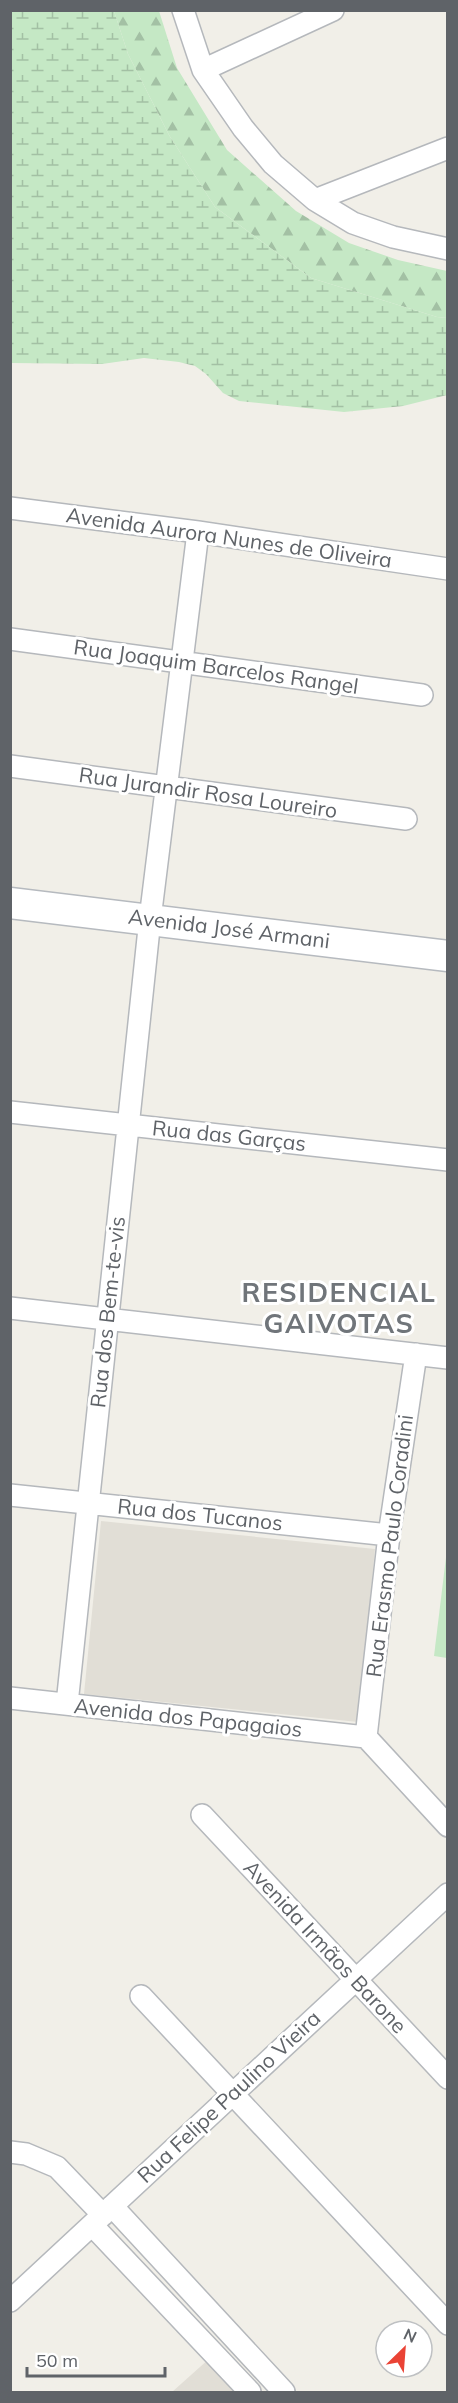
<svg xmlns="http://www.w3.org/2000/svg" width="458" height="2403" viewBox="0 0 458 2403" font-family="Mulish,sans-serif">
<style>
.education{fill:#e1ded6}
.forest{fill:url(#forest-firs)}
.wetland{fill:url(#wetland-marsh)}
.park{fill:#c5e8c5}
.lines{fill:none;stroke-linecap:round;stroke-linejoin:round}
.minor-casing{stroke:#b5b8bc;stroke-width:24}
.secondary-casing{stroke:#b6babf;stroke-width:33}
.minor{stroke:#fff;stroke-width:21}
.secondary{stroke:#fff;stroke-width:30}
.labels{text-anchor:middle;stroke-width:6;stroke-linejoin:round;paint-order:stroke}
.street-label{font-size:21px;fill:#5f6368;stroke:#fff}
.district-label{font-size:27px;font-weight:bold;letter-spacing:1.5px;fill:#70757a;stroke:#fff}
</style>
<defs>
<pattern id="forest-firs" width="22" height="20" patternUnits="userSpaceOnUse" patternTransform="scale(1.5)"><rect width="22" height="20" fill="#c5e8c5"/><path d="M5 1l3.5 6h-7zM16 11l3.5 6h-7z" fill="#a3c0a4"/></pattern>
<pattern id="wetland-marsh" width="20" height="14" patternUnits="userSpaceOnUse" patternTransform="scale(1.5)"><rect width="20" height="14" fill="#c5e8c5"/><path d="M1 5h8M5 5V1M11 12h8M15 12V8" fill="none" stroke="#a3c0a4"/></pattern>
</defs>
<rect width="100%" height="100%" fill="#f1efe8"/>
<path class="education" d="M101,1521L375,1549L358,1722L84,1694Z
M210,2358L240,2392H172Z"/>
<path class="forest" d="M114,11H159L177,68L227,150L296,211L349,243L398,260L447,271V318L437,317L311,278L215,207L169,135L128,54Z"/>
<path class="wetland" d="M10,11H114L128,54L169,135L215,207L311,278L437,317L447,318V395L403,406L344,412L239,401L223,393L206,374L195,366L179,362L144,358L102,364L11,363Z"/>
<path class="park" d="M447,1549V1658L434,1656Z"/>
<g class="lines">
<defs>
<path id="minor" d="M183,10L203,70L243,128L273,164L315,200L353,223L393,237L448,249
M203,70L333,10
M315,200L448,148
M10,508L198,532L448,569
M10,639L422,695
M10,766L406,819
M10,1112L448,1160
M10,1308L448,1358
M10,1495L389,1535
M10,1698L366,1737
M67,1704L150,919L198,532
M366,1737L389,1535L416,1354
M366,1737L448,1826
M202,1815L448,2078
M141,1996L448,2324
M10,2152L26,2154L57,2167L103,2215
M112,2206L284,2392
M92,2225L250,2392
M10,2301L448,1894"/>
<path id="secondary" d="M10,903L448,956"/>
</defs>
<use href="#minor" class="minor-casing"/>
<use href="#secondary" class="secondary-casing"/>
<use href="#minor" class="minor"/>
<use href="#secondary" class="secondary"/>
</g>
<g class="labels">
<g class="street-label">
<text transform="translate(229 538) rotate(8)" y="7">Avenida Aurora Nunes de Oliveira</text>
<text transform="translate(216 667) rotate(8)" y="7">Rua Joaquim Barcelos Rangel</text>
<text transform="translate(208 793) rotate(8)" y="7">Rua Jurandir Rosa Loureiro</text>
<text transform="translate(229 929) rotate(7)" y="7">Avenida José Armani</text>
<text transform="translate(229 1136) rotate(6)" y="7">Rua das Garças</text>
<text transform="translate(108 1312) rotate(-84)" y="7">Rua dos Bem-te-vis</text>
<text transform="translate(200 1515) rotate(6)" y="7">Rua dos Tucanos</text>
<text transform="translate(390 1546) rotate(-83)" y="7">Rua Erasmo Paulo Coradini</text>
<text transform="translate(188 1718) rotate(6)" y="7">Avenida dos Papagaios</text>
<text transform="translate(325 1947) rotate(47)" y="7">Avenida Irmãos Barone</text>
<text transform="translate(229 2097) rotate(-43)" y="7">Rua Felipe Paulino Vieira</text>
</g>
<g class="district-label">
<text x="339" y="1302">RESIDENCIAL<tspan x="339" dy="31">GAIVOTAS</tspan></text>
</g>
</g>
<rect width="458" height="2403" fill="none" stroke="#5f6368" stroke-width="24"/>
<g transform="translate(404 2349) rotate(25)"><circle r="28" fill="#ffffff" stroke="#bfc1c3" stroke-width="1.5"/>
<path d="M0-4.5L10 22L0 15L-10 22Z" fill="#ea4335"/>
<text y="-9" font-size="16" font-weight="bold" text-anchor="middle" fill="#5f6368">N</text>
</g>
<path d="M27 2367v9h138v-9" fill="none" stroke="#5f6368" stroke-width="3"/>
<text x="36" y="2367" font-size="18" fill="#5f6368" stroke="#ffffff" stroke-width="4.5" paint-order="stroke">50 m</text>
</svg>
